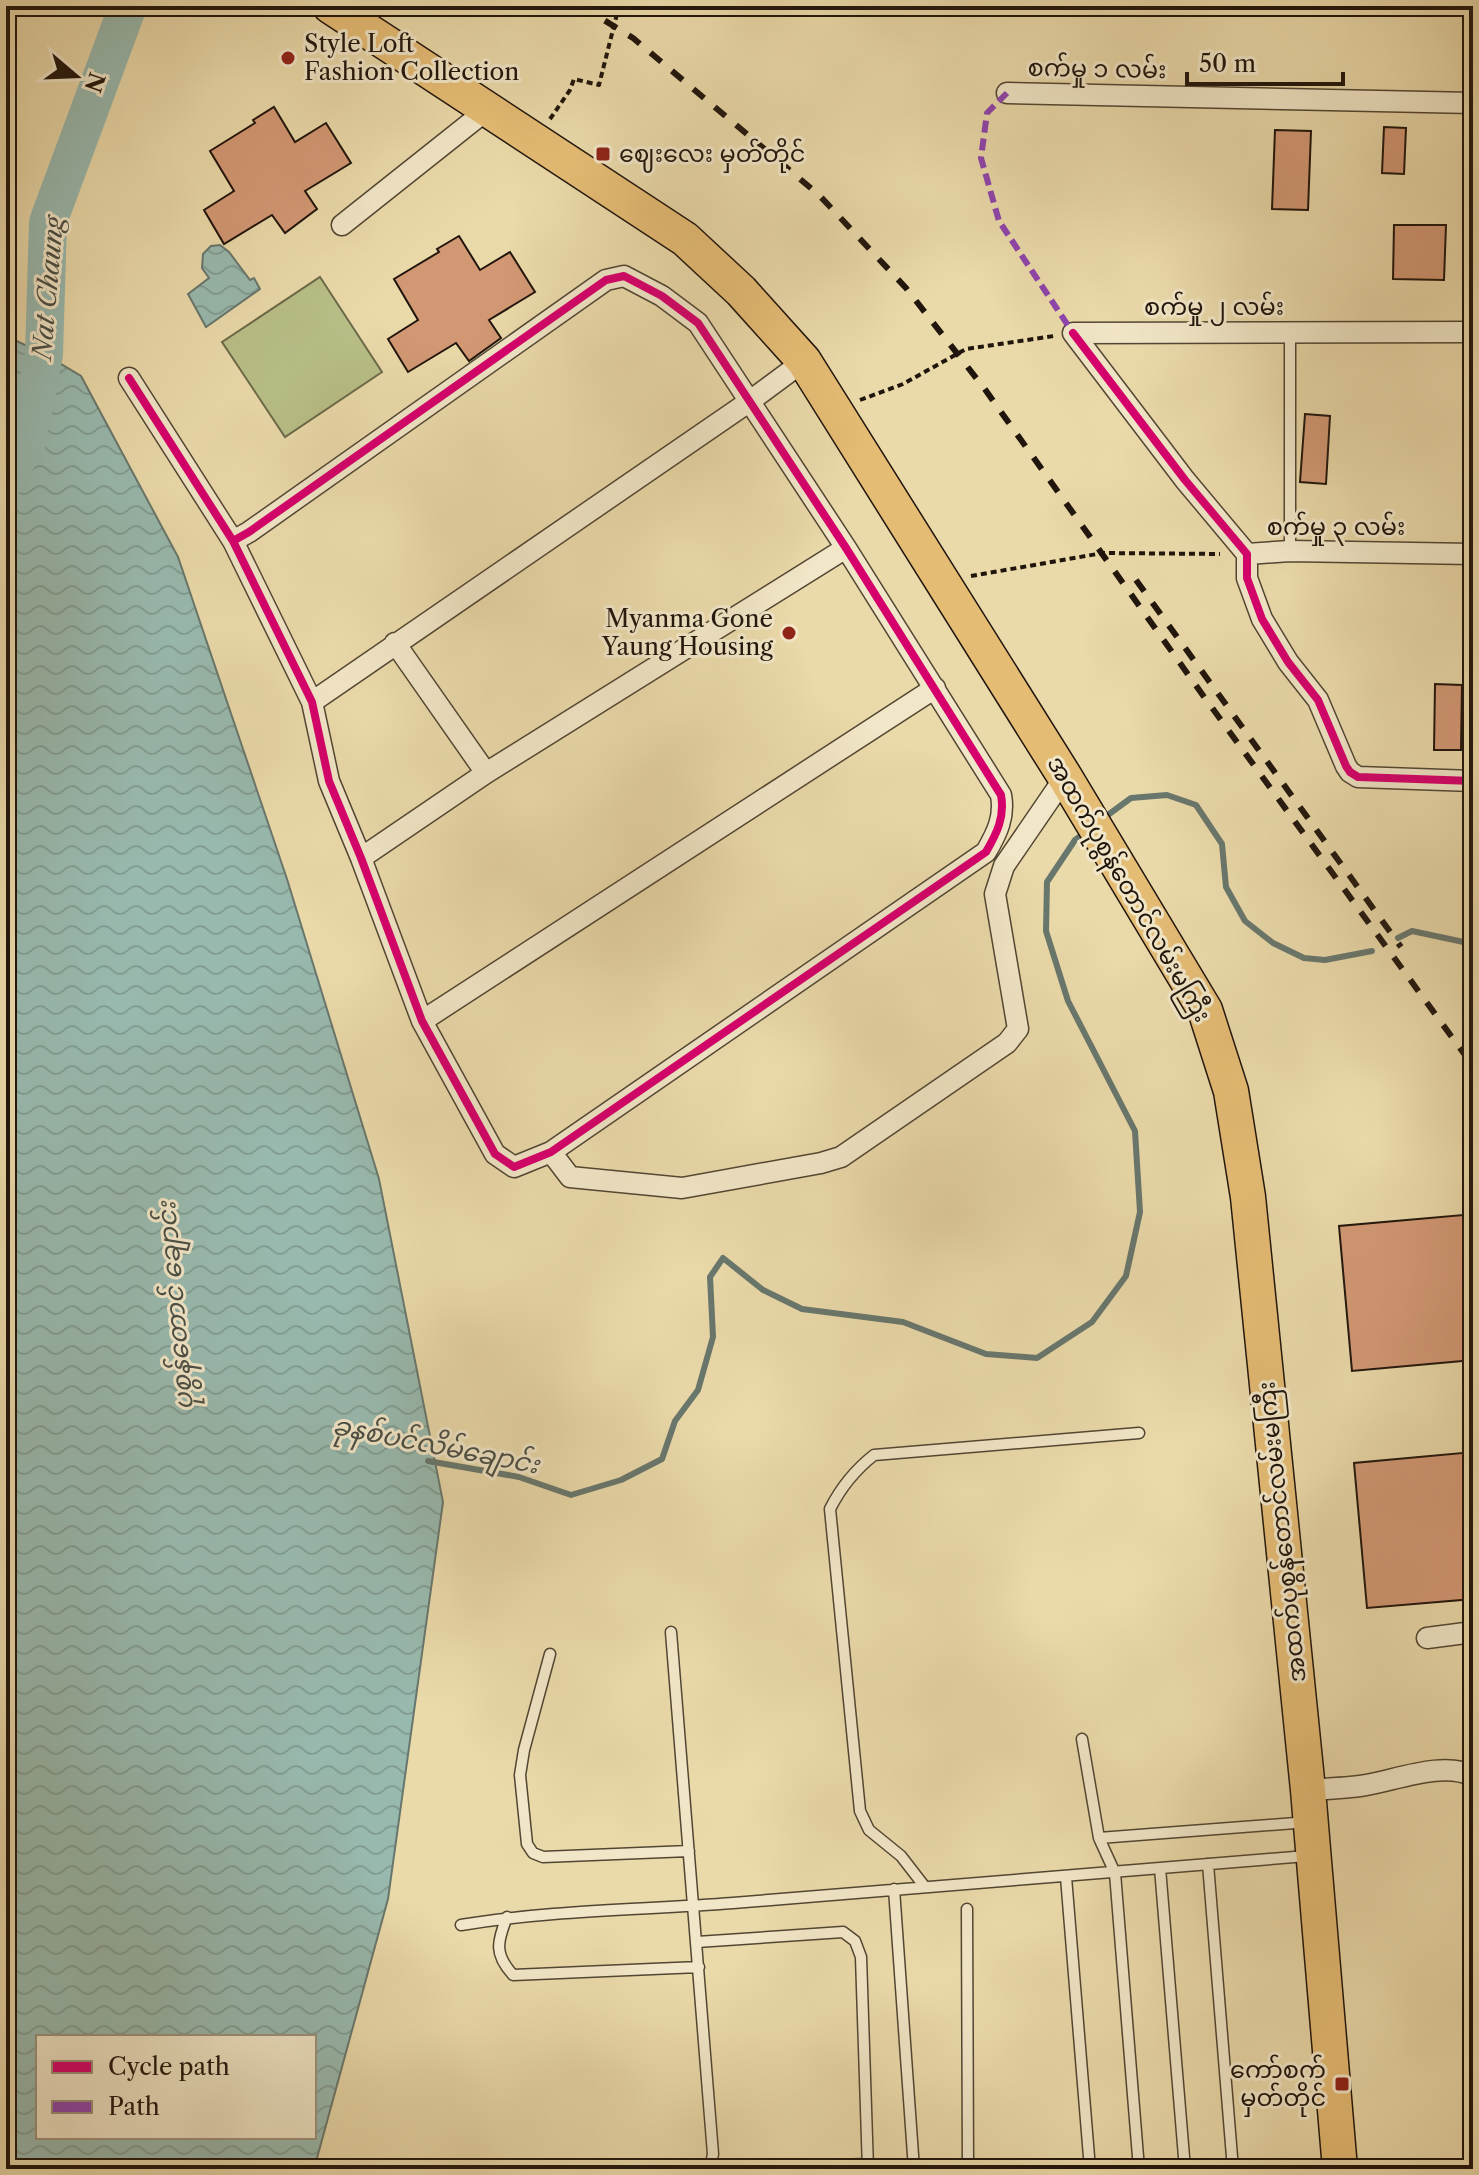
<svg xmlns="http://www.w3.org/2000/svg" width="1479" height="2175" viewBox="0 0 1479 2175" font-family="'Libre Caslon Text','Noto Sans Myanmar',serif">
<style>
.pitch{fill:#b8bf87;stroke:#6c6a4a;stroke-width:2}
.water{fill:url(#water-waves);stroke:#68776d;stroke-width:2;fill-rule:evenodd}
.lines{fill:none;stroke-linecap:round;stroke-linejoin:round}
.stream{stroke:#68776d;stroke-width:6}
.river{stroke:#98b9ae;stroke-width:38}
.building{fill:#d29874;stroke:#20150c;stroke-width:2}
.lane-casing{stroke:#524633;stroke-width:13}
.street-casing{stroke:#524633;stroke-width:23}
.primary-casing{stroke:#20150c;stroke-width:37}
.path{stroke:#20150c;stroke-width:4;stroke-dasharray:6 4;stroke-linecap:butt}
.lane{stroke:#f1e6c7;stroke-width:10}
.street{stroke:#f1e6c7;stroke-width:20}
.primary{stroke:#e5bc74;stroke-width:34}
.rail{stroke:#20150c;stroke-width:6;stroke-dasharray:14 14;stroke-linecap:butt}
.quiet{stroke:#8e44ad;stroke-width:6;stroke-dasharray:12 6;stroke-linecap:butt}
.cycleway-casing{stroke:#f1e6c7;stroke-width:13}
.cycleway{stroke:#d6006c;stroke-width:8}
.poi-dot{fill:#8f2418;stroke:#f1e6c7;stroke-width:3}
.labels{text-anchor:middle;stroke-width:6;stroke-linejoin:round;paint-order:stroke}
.poi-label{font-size:24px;fill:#20150c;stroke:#f1e6c7;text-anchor:start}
.street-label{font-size:24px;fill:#20150c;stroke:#f1e6c7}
.water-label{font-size:26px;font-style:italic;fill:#4a4e45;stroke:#f1e6c7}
</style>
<defs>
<pattern id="water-waves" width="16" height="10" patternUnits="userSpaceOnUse" patternTransform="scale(2)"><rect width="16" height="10" fill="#98b9ae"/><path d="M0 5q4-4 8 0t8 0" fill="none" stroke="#839e94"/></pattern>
</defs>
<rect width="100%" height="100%" fill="#ead9a9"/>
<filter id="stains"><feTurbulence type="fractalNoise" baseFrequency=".0025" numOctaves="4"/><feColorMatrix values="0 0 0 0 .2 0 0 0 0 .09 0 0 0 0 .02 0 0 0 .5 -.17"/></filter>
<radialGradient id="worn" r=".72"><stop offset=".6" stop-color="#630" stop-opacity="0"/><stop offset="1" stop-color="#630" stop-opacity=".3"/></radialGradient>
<path class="pitch" d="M320,277L382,372L285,437L222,342Z"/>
<path class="water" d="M220,245L229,252L250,280L254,278L260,289L206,327L188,294L209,278L202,268L203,254L211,246Z
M6,336L44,354L81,376L178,557L287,879L379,1179L443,1502L388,1899L314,2169H6ZM38,2037H314V2137H38Z"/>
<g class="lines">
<path class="stream" d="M1101,820L1131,798L1167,795L1196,805L1222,844L1226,887L1245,921L1273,943L1304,958L1325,960L1372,951
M1398,938L1412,931L1473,944
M428,1461L519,1477L571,1495L621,1480L662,1459L675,1421L698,1390L713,1337L710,1277L723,1258L763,1290L802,1309L903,1322L986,1354L1037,1358L1092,1322L1126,1276L1140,1212L1135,1131L1068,1001L1046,931L1047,882L1075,840L1086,832"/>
<path class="river" d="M6,479L27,441L44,354L48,222L128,6"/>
</g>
<path class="building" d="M274,107L295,142L326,123L351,163L305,191L317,209L285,233L272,215L224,244L204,210L234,191L210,151L255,123L253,120Z
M1384,127L1406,128L1404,174L1382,173Z
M1275,130L1311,131L1308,210L1272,209Z
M1394,225H1446L1444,280L1393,279Z
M459,236L480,270L510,252L535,292L489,320L501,338L469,361L456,343L408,372L388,339L418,320L394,279L439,252L437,249Z
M1305,414L1330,416L1326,484L1300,482Z
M1435,684L1462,685L1461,750H1434Z
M1463,1215L1473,1331V1360L1352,1371L1339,1226Z
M1473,1452V1599L1367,1608L1354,1463Z"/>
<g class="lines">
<defs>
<path id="lane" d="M1290,551V332
M671,1632L713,2154L710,2169
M550,1654L524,1750L520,1775L527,1844L533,1853L543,1857L689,1851
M1082,1739L1099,1838L1115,1873L1139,2169
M1099,1838L1308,1822
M1208,1864L1233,2169
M1160,1868L1185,2169
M1066,1877L1090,2169
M925,1887L901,1856L869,1830L860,1811L830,1509C841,1487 855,1470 874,1455L1139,1433
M894,1889L914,2169
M967,1909L968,2169
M507,1917C497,1942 494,1954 513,1975L699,1967
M461,1925C551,1910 642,1910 733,1903C924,1887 1116,1872 1307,1856
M697,1942L843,1932L855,1941L861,1957L868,2169
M446,2165L526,2169
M711,2169L868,2164"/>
<path id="street" d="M1007,93L1473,103
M342,225L488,109
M1073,333L1185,480L1247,554V578L1262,619L1288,662L1318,700L1346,766L1350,772L1358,777L1473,781
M1073,333L1473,332
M129,378L233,541L312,702L329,781L361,858L422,1021L495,1154L514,1167L551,1152L986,852C997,833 1005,817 1001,795L846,548L698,323L662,296L624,276L606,280L249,532L233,541
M1247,554L1290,551L1473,554
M395,643L486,773
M312,702L750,401L804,361
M361,858L486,773L846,548
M422,1021L935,688
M551,1152L570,1177L682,1188L821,1163L841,1157L1007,1043L1018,1029L995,894L1004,866L1065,777
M1427,1638L1473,1632
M1308,1790C1325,1789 1343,1788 1360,1786C1392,1782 1442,1760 1473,1776"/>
<path id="primary" d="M330,6L685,239L741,291L804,361L1065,777L1205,1010L1231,1091L1248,1197L1308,1790L1340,2169"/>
</defs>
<use href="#lane" class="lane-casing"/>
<use href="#street" class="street-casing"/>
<use href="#primary" class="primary-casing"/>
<path class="path" d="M550,119L570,90L574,79L599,85L619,6
M860,400L903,384L966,349L1054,336
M971,576L1103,553L1220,554"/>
<use href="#lane" class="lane"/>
<use href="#street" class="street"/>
<use href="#primary" class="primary"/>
<path class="rail" d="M581,6L633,38L819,195L906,288L984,388L1202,694L1473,1066
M1136,580L1401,947"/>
<path class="quiet" d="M1007,93L987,113L981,158L999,221L1073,333"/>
<defs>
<path id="cycleway" d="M1073,333L1185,480L1247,554V578L1262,619L1288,662L1318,700L1346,766L1350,772L1358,777L1473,781
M129,378L233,541L312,702L329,781L361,858L422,1021L495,1154L514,1167L551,1152L986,852C997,833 1005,817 1001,795L846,548L698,323L662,296L624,276L606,280L249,532L233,541"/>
</defs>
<use href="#cycleway" class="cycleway-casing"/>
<use href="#cycleway" class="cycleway"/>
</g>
<g class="poi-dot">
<circle cx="288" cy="58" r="8"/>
<rect x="595" y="146" width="16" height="16" rx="4"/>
<circle cx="789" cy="633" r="8"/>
<rect x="1334" y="2076" width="16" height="16" rx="4"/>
</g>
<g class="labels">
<g class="poi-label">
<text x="304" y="52">Style Loft<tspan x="304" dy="28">Fashion Collection</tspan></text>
<text x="619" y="162">ဈေးလေး မှတ်တိုင်</text>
<text x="773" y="627" text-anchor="end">Myanma Gone<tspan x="773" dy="28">Yaung Housing</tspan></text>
<text x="1326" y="2078" text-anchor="end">ကော်စက်<tspan x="1326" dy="28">မှတ်တိုင်</tspan></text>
</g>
<g class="street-label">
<text transform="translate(1097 69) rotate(1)" y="8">စက်မှု ၁ လမ်း</text>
<text x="1214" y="315">စက်မှု ၂ လမ်း</text>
<text x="1336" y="535">စက်မှု ၃ လမ်း</text>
<text transform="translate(1129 889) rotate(60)" y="8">အထက်ပုစွန်တောင်လမ်းမကြီး</text>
<text transform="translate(1282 1532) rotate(-96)" y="8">အထက်ပုစွန်တောင်လမ်းမကြီး</text>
</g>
<g class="water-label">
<text transform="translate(48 288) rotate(-85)" y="9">Nat Chaung</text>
<text transform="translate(175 1306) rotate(-95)" y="9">ပုစွန်တောင် ချောင်း</text>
<text transform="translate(436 1445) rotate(11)" y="9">ခုနစ်ပင်လိမ်ချောင်း</text>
</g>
</g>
<rect width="1479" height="2175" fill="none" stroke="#ead9a9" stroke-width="32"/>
<rect x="8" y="8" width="1463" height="2159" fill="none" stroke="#20150c" stroke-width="4"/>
<rect x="16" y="16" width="1447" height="2143" fill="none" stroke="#20150c" stroke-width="2"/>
<rect x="36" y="2035" width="280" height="104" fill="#f1e6c7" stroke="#9d927c" stroke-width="2"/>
<rect x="52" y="2061" width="40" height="12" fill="#d6006c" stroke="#9d927c" stroke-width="2"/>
<text x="108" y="2075" font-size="24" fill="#20150c">Cycle path</text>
<rect x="52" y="2101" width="40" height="12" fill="#8e44ad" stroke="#9d927c" stroke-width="2"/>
<text x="108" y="2115" font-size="24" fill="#20150c">Path</text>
<g transform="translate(76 76) rotate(109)" stroke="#f1e6c7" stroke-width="6" paint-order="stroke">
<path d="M0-6L14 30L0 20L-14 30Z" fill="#20150c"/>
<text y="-12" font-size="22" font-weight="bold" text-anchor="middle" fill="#20150c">N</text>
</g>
<path d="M1187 72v12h156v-12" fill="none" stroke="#20150c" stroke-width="4"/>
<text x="1199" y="72" font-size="24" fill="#20150c" stroke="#f1e6c7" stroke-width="6" paint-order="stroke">50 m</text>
<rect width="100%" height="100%" filter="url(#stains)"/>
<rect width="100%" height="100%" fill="url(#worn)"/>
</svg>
